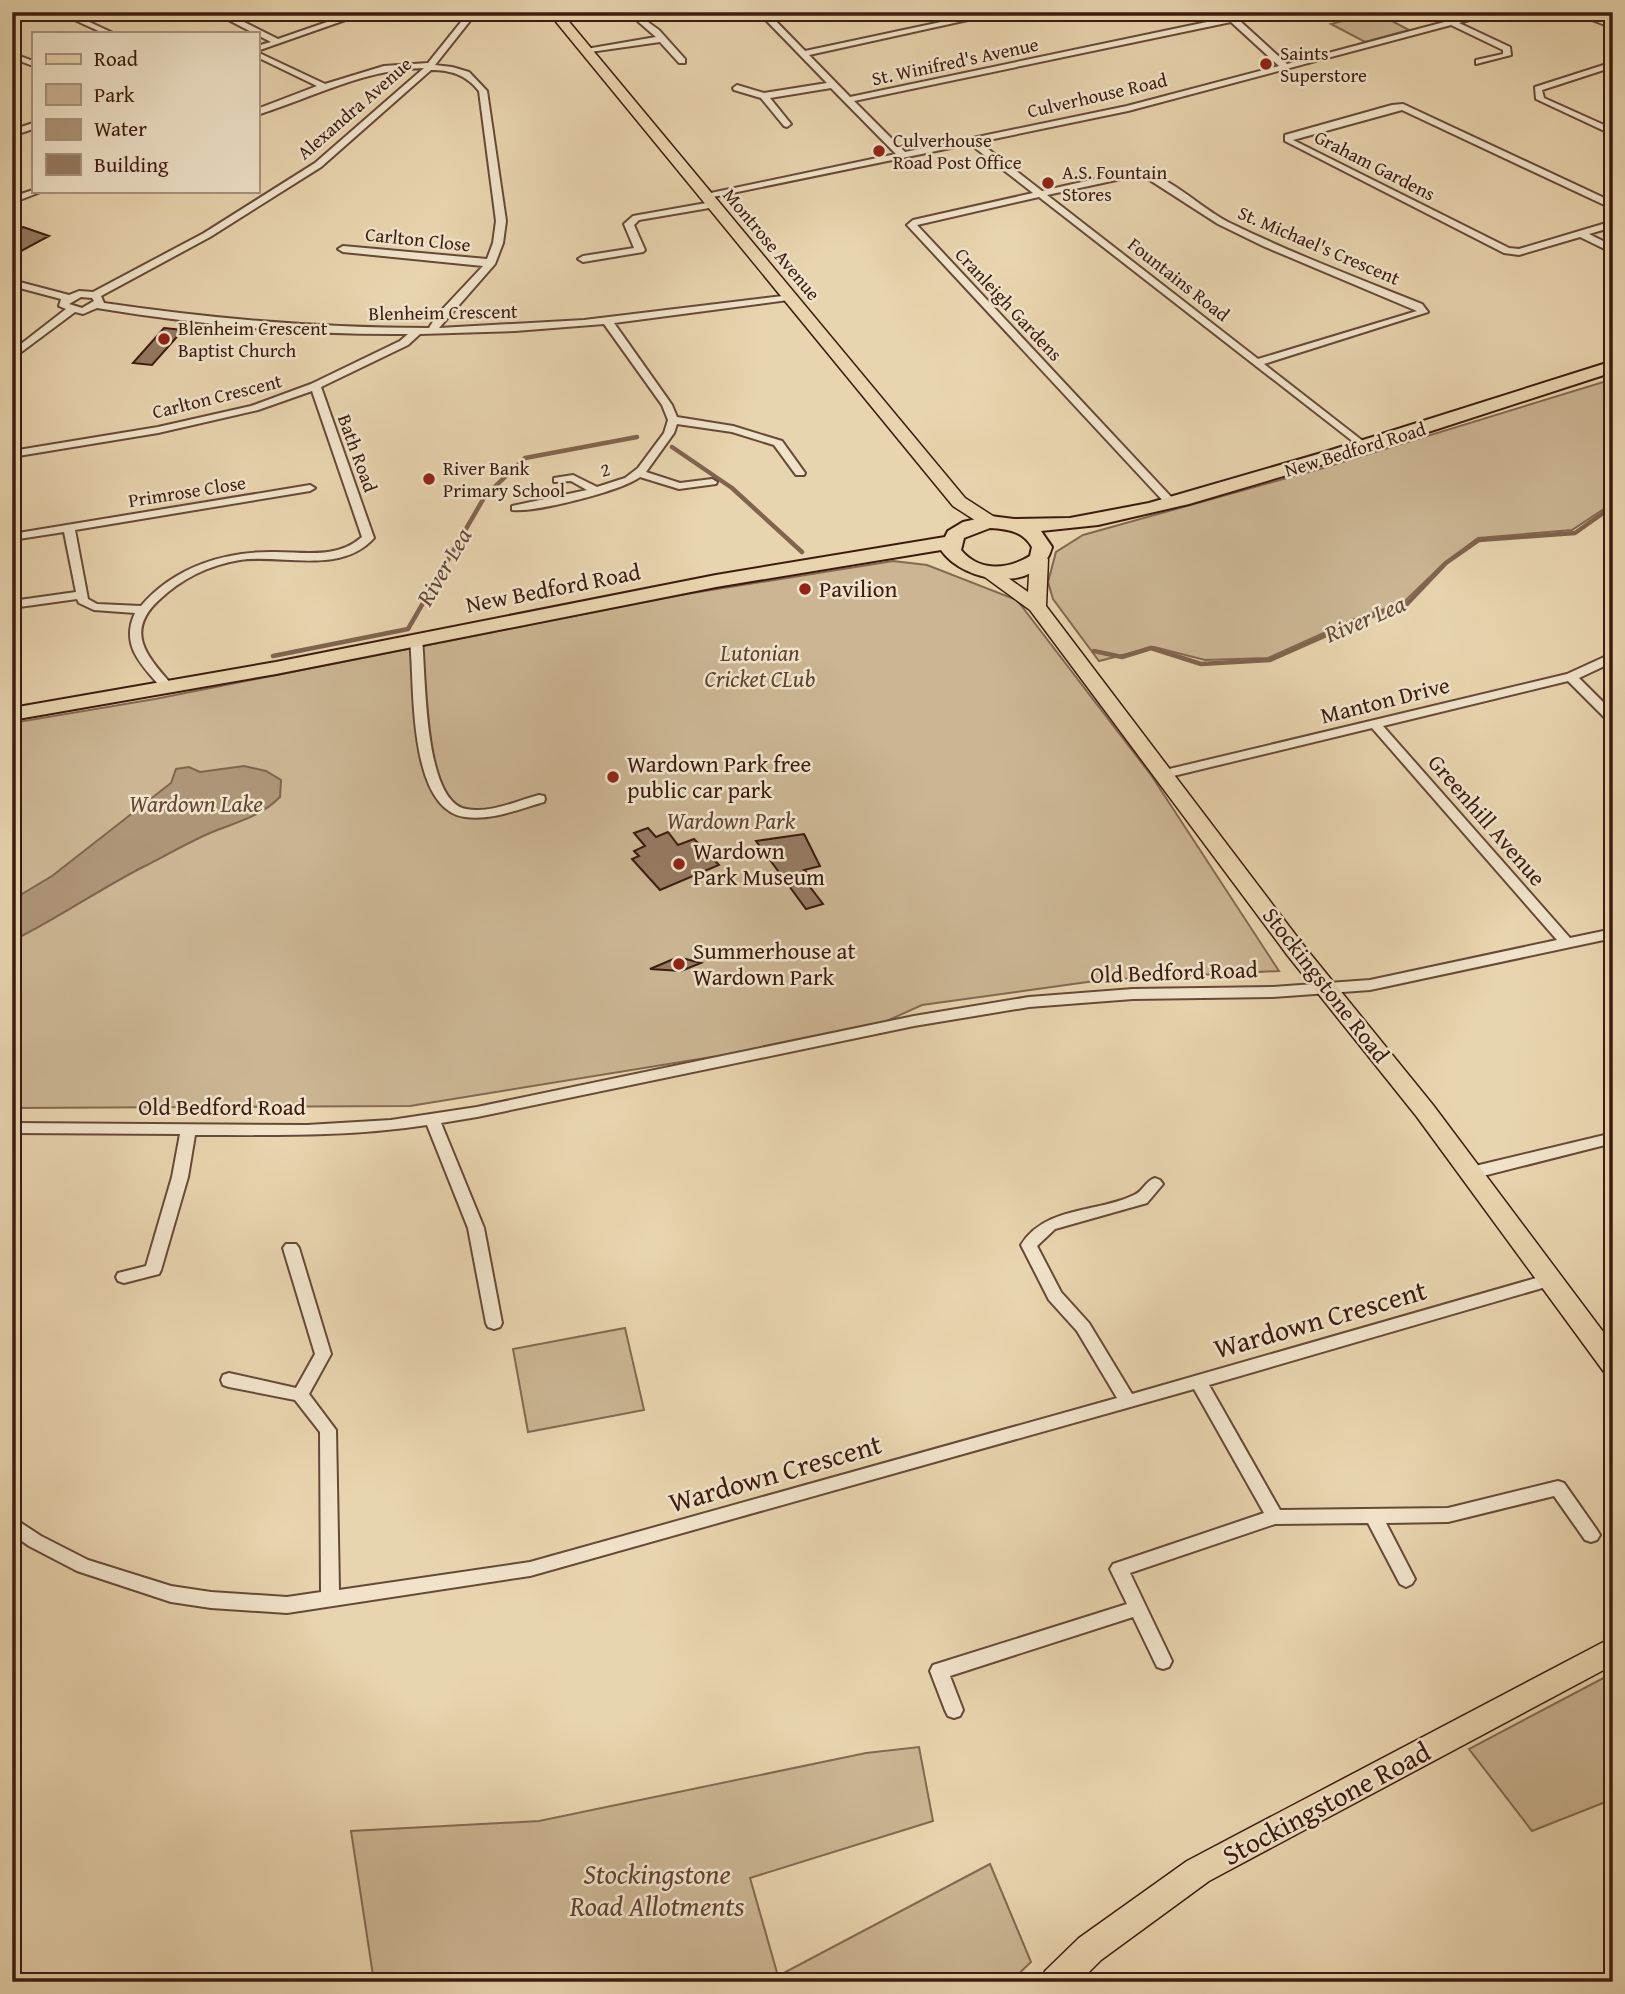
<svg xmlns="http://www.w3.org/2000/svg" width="1625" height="1994" viewBox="0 0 1625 1994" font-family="'Gentium Book Plus',serif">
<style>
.green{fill:#cbb593;stroke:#846851;stroke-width:2}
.water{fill:#ae9578;stroke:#80644e;stroke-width:2}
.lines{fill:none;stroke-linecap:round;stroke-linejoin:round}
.stream{stroke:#80644e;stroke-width:4.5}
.building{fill:#957b62;stroke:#3c1b0f;stroke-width:2}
.minor-casing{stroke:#674937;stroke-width:4}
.primary-casing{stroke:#3c1b0f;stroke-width:3}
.trunk-casing{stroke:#3c1b0f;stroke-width:4}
.minor{fill:#f0e3ca;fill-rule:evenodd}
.primary{fill:#e8d4ae;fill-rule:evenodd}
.trunk{fill:#e8d4ae;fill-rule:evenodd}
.poi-dot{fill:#8f2418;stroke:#f0e3ca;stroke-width:2.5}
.labels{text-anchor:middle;stroke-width:5;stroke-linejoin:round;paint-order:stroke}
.far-poi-label{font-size:19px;fill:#3c1b0f;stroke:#f0e3ca;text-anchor:start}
.far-street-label{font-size:19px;fill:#3c1b0f;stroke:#f0e3ca}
.street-label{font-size:23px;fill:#3c1b0f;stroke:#f0e3ca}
.poi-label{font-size:23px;fill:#3c1b0f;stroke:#f0e3ca;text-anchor:start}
.park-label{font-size:23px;font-style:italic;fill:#604230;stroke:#f0e3ca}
.water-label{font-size:24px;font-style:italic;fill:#644634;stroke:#f0e3ca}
.near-street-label{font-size:28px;fill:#3c1b0f;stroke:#f0e3ca}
.near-park-label{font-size:28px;font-style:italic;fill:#604230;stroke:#f0e3ca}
</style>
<rect width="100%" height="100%" fill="#e8d4ae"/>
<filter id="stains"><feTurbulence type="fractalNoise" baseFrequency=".00286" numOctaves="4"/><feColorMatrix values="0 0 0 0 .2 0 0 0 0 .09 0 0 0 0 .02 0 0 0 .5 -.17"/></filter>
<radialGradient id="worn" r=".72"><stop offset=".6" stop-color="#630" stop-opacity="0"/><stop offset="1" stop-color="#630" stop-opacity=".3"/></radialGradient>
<path class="green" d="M1375,12L1409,30L1365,42L1331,24Z
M1613,379V503L1572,530L1478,538L1444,563L1403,603L1357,618L1268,658L1205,660L1154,647L1099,661L1053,599L1048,582L1056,552L1083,535L1323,468Z
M893,561L927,565L1017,600L1151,775L1279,971L1102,980L922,1005L860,1033L410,1106L12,1108V723L155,699L680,595Z
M625,1328L644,1410L528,1432L513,1349Z
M1613,1673V1799L1532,1831L1469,1749Z
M919,1747L933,1821L750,1878L778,1976L990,1864L1031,1962L1010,1982H374L351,1831L539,1821L866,1753Z"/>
<path class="water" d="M244,766L266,771L281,780L280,797C259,818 236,822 210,833C187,843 165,856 143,867C98,890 57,919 12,941V900L52,876L171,783L176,769L189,767L200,772Z"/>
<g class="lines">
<path class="stream" d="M672,447L732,488L802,552
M1094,651L1122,657L1151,648L1201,664L1270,660L1365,618L1406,605L1446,563L1479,540L1575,533L1613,506
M273,656L408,629L485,496L525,458L637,437"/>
</g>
<path class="building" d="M23,227L49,236L12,256V233Z
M164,328L183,330L152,365L133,363Z
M648,828L656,837L668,832L678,845L694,839L719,865L660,890L632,859L639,856L634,851L645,846L634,833Z
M804,834L820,866L804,870L811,877L804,879L823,904L806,909L756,841Z
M678,957L701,963L681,971L650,969Z"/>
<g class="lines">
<defs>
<path id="minor" d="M57,12H68L113,33H103Z
M213,12H224L278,39L356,12H368L257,51V46L271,42Z
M469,12H477L435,65L452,67L469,72L487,91L506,221L503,243L495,264L439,328L584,320L791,295L793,297L788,300L614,323L672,405L677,417L733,426L782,441L805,473L804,475H796L774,445L732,432L677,424L674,433L646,472L680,483L712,479L717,482L716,484L679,489L640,477C622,491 534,513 512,510V506L587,490L571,481L554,482V478L573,475L597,487L625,478L638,468L664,433L668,420L662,405L604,324L515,331L420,334L408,345L321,387L374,538C341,575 283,554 240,560C209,565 181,579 159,600C123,633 149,658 173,686L175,689L173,692H165C144,667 119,647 135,613L94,610L79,603L77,599L12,608V601L76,592L64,532L12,540V534L310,485L315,488L310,491L75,530L88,599L97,604L141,606C174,567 225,551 275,552C306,552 337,559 362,537L312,391L258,410L158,433L12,457V451L158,427L251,406L311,384L400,341L408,334C304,335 200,325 97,308L83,314L75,312L12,359V351L66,309L59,306L61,299L12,286V280L69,295L79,291L93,292L204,233L315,163L424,68C364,69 314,97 257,115V109L317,86L257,57V52L325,84L384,66L428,63ZM431,70C451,70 466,75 479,91L496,221L493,243L487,259L343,246L338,249L343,252L483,266L437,315L429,328C319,328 212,319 104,303L101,296L210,237L321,167ZM81,297L92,298L94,301L82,308L69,304Z
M758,12H767L805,51L988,12H1004L809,55L850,97L1226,18L1223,14L1224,12H1230L1287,64L1482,12H1496L1459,23L1510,47L1511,55L1476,64V60L1503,54V50L1451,25L1128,111L979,142L1042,191L1135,170C1167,173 1199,207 1228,222C1291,253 1357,278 1422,304L1428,312L1264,364L1368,445V449L1364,450L1039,197L917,225L1174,500V504H1166L907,225L913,220L1033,193L970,144L703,199V195L706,194L896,154L831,88L770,98L791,124L787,127L784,126L761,98L734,90L733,88L737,85L764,93L827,83ZM1231,22L1279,66L1127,106L905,152L854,101ZM1135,176L1145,177L1218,224L1263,246L1417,311L1258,359L1047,195Z
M1571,12H1583L1613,23V28Z
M637,14L659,30L685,59V63H679L660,42L583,53L582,51L586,49L656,37L634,18L633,16Z
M12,53L33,61V66L12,58Z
M1613,62V67L1542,90L1544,98L1613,129V135L1536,99L1535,87Z
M1403,104L1613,202V209L1402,110L1293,140L1509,248L1519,249L1613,221V227L1589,234L1613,246V253L1580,237L1519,255L1504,253L1285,141V135L1392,105Z
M33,123V129L12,136V130Z
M33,190L43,191L12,203V197Z
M712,202L717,205L715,207L639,220L634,225L645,250L643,252L583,262L578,259L583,256L634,248L624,224L633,216Z
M416,636L422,640C426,675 423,801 466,809C490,814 516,801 539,795L544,796L545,799L544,802C519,809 491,821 465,817C407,809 415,684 410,640Z
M1613,653V662L1579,678L1613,712V723L1609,722L1568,681L1383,726L1570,938L1613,929V938L1370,990L1273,997L1133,999L1029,1007L914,1026L477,1117L441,1123L484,1228L502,1323L500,1327L494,1329L488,1327L486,1323L468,1228L427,1125C350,1137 272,1135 195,1135L188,1177L161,1270L159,1274L124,1283L118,1281L116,1277L118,1273L146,1266L172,1177L180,1134L12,1133V1123L307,1125L391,1120L477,1107L914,1016L1029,997L1133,989L1273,987L1370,980L1557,940L1372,728L1165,778L1159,774L1165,770L1567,674Z
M1613,1133V1143L1471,1179L1466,1177L1463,1173L1466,1169L1471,1167Z
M1155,1178L1160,1180L1163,1184L1147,1203L1055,1229L1037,1246L1061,1292L1089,1323L1132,1394L1550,1274L1556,1276L1558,1280L1556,1284L1209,1385L1280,1510L1448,1508L1558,1481L1564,1483L1597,1530L1600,1535L1597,1540L1591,1542L1585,1540L1554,1496L1448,1522L1386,1523L1415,1579L1412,1584L1406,1587L1400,1584L1368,1523L1275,1524L1130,1573L1172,1661L1169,1667L1163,1669L1157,1667L1133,1617L950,1676L963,1710L960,1716L954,1718L948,1716L945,1710L930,1671L933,1665L1127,1604L1110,1569L1113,1564L1264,1513L1194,1389L530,1576L287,1613L211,1608L171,1602L77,1571L29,1546L12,1534V1517L41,1536L88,1560L171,1586L211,1592L287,1597L321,1592L320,1432L295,1400L229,1387L223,1385L221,1380L223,1375L229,1373L296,1388L315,1354L283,1248L286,1244H296L299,1248L331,1354L309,1394L336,1430L339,1590L530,1562L1117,1398L1077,1331L1049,1300L1021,1245C1045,1206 1097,1213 1134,1195C1143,1192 1145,1181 1155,1178Z"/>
<path id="primary" d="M548,12H561L965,498L996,518L999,522L996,526H984L953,506Z
M1039,553L1048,559L1046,606L1304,946L1433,1105L1613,1345V1375L1604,1372L1417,1117L1288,956L1030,610L978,572L987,566L994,568L1028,592L1030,559Z
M1613,1637V1665L1209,1881L1101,1960L1079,1982H1040L1045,1971L1079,1938L1187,1861Z"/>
<path id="trunk" d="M1613,361V372L1385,446L1189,504L1098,525L1041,531L1052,547C1040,594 964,584 941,550L716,587L276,674L12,720V708L276,662L716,575L945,537L948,531L963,522L990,516L1014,519L1070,518L1149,503L1325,452ZM990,528C1007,529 1023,531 1032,547L1030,556C1007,570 979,572 961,550L964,538Z"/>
</defs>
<use href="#minor" class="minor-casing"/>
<use href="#primary" class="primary-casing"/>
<use href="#trunk" class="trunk-casing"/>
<use href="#minor" class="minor"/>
<use href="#primary" class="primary"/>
<use href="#trunk" class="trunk"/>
</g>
<g class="poi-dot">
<circle cx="1266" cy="64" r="7"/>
<circle cx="879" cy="151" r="7"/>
<circle cx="1048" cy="183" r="7"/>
<circle cx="164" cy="339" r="7"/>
<circle cx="429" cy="479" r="7"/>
<circle cx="805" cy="589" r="7"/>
<circle cx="613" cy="777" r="7"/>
<circle cx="679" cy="864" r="7"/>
<circle cx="679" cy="964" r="7"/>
</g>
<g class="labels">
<g class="far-poi-label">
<text x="1280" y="60">Saints<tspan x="1280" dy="22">Superstore</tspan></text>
<text x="893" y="147">Culverhouse<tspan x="893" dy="22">Road Post Office</tspan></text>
<text x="1062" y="179">A.S. Fountain<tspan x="1062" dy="22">Stores</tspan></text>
<text x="178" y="335">Blenheim Crescent<tspan x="178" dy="22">Baptist Church</tspan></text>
<text x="443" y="475">River Bank<tspan x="443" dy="22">Primary School</tspan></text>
</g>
<g class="far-street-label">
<text transform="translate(955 61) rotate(-12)" y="7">St. Winifred's Avenue</text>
<text transform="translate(1097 95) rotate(-13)" y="7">Culverhouse Road</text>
<text transform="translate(354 108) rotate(-41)" y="7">Alexandra Avenue</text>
<text transform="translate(1375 165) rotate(27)" y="7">Graham Gardens</text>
<text transform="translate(418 239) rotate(6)" y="7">Carlton Close</text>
<text transform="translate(772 244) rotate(50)" y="7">Montrose Avenue</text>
<text transform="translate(1319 245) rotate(23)" y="7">St. Michael's Crescent</text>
<text transform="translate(1179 279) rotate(38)" y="7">Fountains Road</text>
<text transform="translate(1009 304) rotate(47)" y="7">Cranleigh Gardens</text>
<text transform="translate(443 312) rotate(-1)" y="7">Blenheim Crescent</text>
<text transform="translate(217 396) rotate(-14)" y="7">Carlton Crescent</text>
<text transform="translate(1355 449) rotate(-17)" y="7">New Bedford Road</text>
<text transform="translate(358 453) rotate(70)" y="7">Bath Road</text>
<text transform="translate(605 469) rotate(-14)" y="7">2</text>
<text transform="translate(187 491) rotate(-9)" y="7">Primrose Close</text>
</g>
<g class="street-label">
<text transform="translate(553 588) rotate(-11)" y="8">New Bedford Road</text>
<text transform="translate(1385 700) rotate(-14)" y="8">Manton Drive</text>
<text transform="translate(1487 820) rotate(49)" y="8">Greenhill Avenue</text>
<text transform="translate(1174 972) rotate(-2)" y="8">Old Bedford Road</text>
<text transform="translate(1326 985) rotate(52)" y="8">Stockingstone Road</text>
<text x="222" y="1115">Old Bedford Road</text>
</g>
<g class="poi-label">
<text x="819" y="597">Pavilion</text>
<text x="627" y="772">Wardown Park free<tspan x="627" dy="26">public car park</tspan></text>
<text x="693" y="859">Wardown<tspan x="693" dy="26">Park Museum</tspan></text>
<text x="693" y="959">Summerhouse at<tspan x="693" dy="26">Wardown Park</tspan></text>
</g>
<g class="park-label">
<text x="760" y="661">Lutonian<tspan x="760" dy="26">Cricket CLub</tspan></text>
<text x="731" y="829">Wardown Park</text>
</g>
<g class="water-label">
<text transform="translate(444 567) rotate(-60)" y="8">River Lea</text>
<text transform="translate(1365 619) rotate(-23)" y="8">River Lea</text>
<text x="196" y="812">Wardown Lake</text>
</g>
<g class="near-street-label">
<text transform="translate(1320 1319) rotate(-16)" y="10">Wardown Crescent</text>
<text transform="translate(775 1473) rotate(-16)" y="10">Wardown Crescent</text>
<text transform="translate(1326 1803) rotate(-28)" y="10">Stockingstone Road</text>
</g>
<g class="near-park-label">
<text x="657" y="1884">Stockingstone<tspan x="657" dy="32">Road Allotments</tspan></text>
</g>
</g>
<rect width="1625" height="1994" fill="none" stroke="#e8d4ae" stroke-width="42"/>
<rect x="14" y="14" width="1597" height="1966" fill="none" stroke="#3c1b0f" stroke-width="3.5"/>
<rect x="21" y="21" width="1583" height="1952" fill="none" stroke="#3c1b0f" stroke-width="2"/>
<rect x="32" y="32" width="228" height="161" fill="#f0e3ca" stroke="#a8937f" stroke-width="2"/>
<rect x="46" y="54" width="35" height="10" fill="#e8d4ae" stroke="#a8937f" stroke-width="2"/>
<text x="94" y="66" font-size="21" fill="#3c1b0f">Road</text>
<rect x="46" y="84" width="35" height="21" fill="#cbb593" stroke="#a8937f" stroke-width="2"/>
<text x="94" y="102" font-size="21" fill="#3c1b0f">Park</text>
<rect x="46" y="119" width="35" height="21" fill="#ae9578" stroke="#a8937f" stroke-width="2"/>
<text x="94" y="136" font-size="21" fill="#3c1b0f">Water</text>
<rect x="46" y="154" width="35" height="21" fill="#957b62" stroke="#a8937f" stroke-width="2"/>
<text x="94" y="172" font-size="21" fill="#3c1b0f">Building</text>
<rect width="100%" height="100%" filter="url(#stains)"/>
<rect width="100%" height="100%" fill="url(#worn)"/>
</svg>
